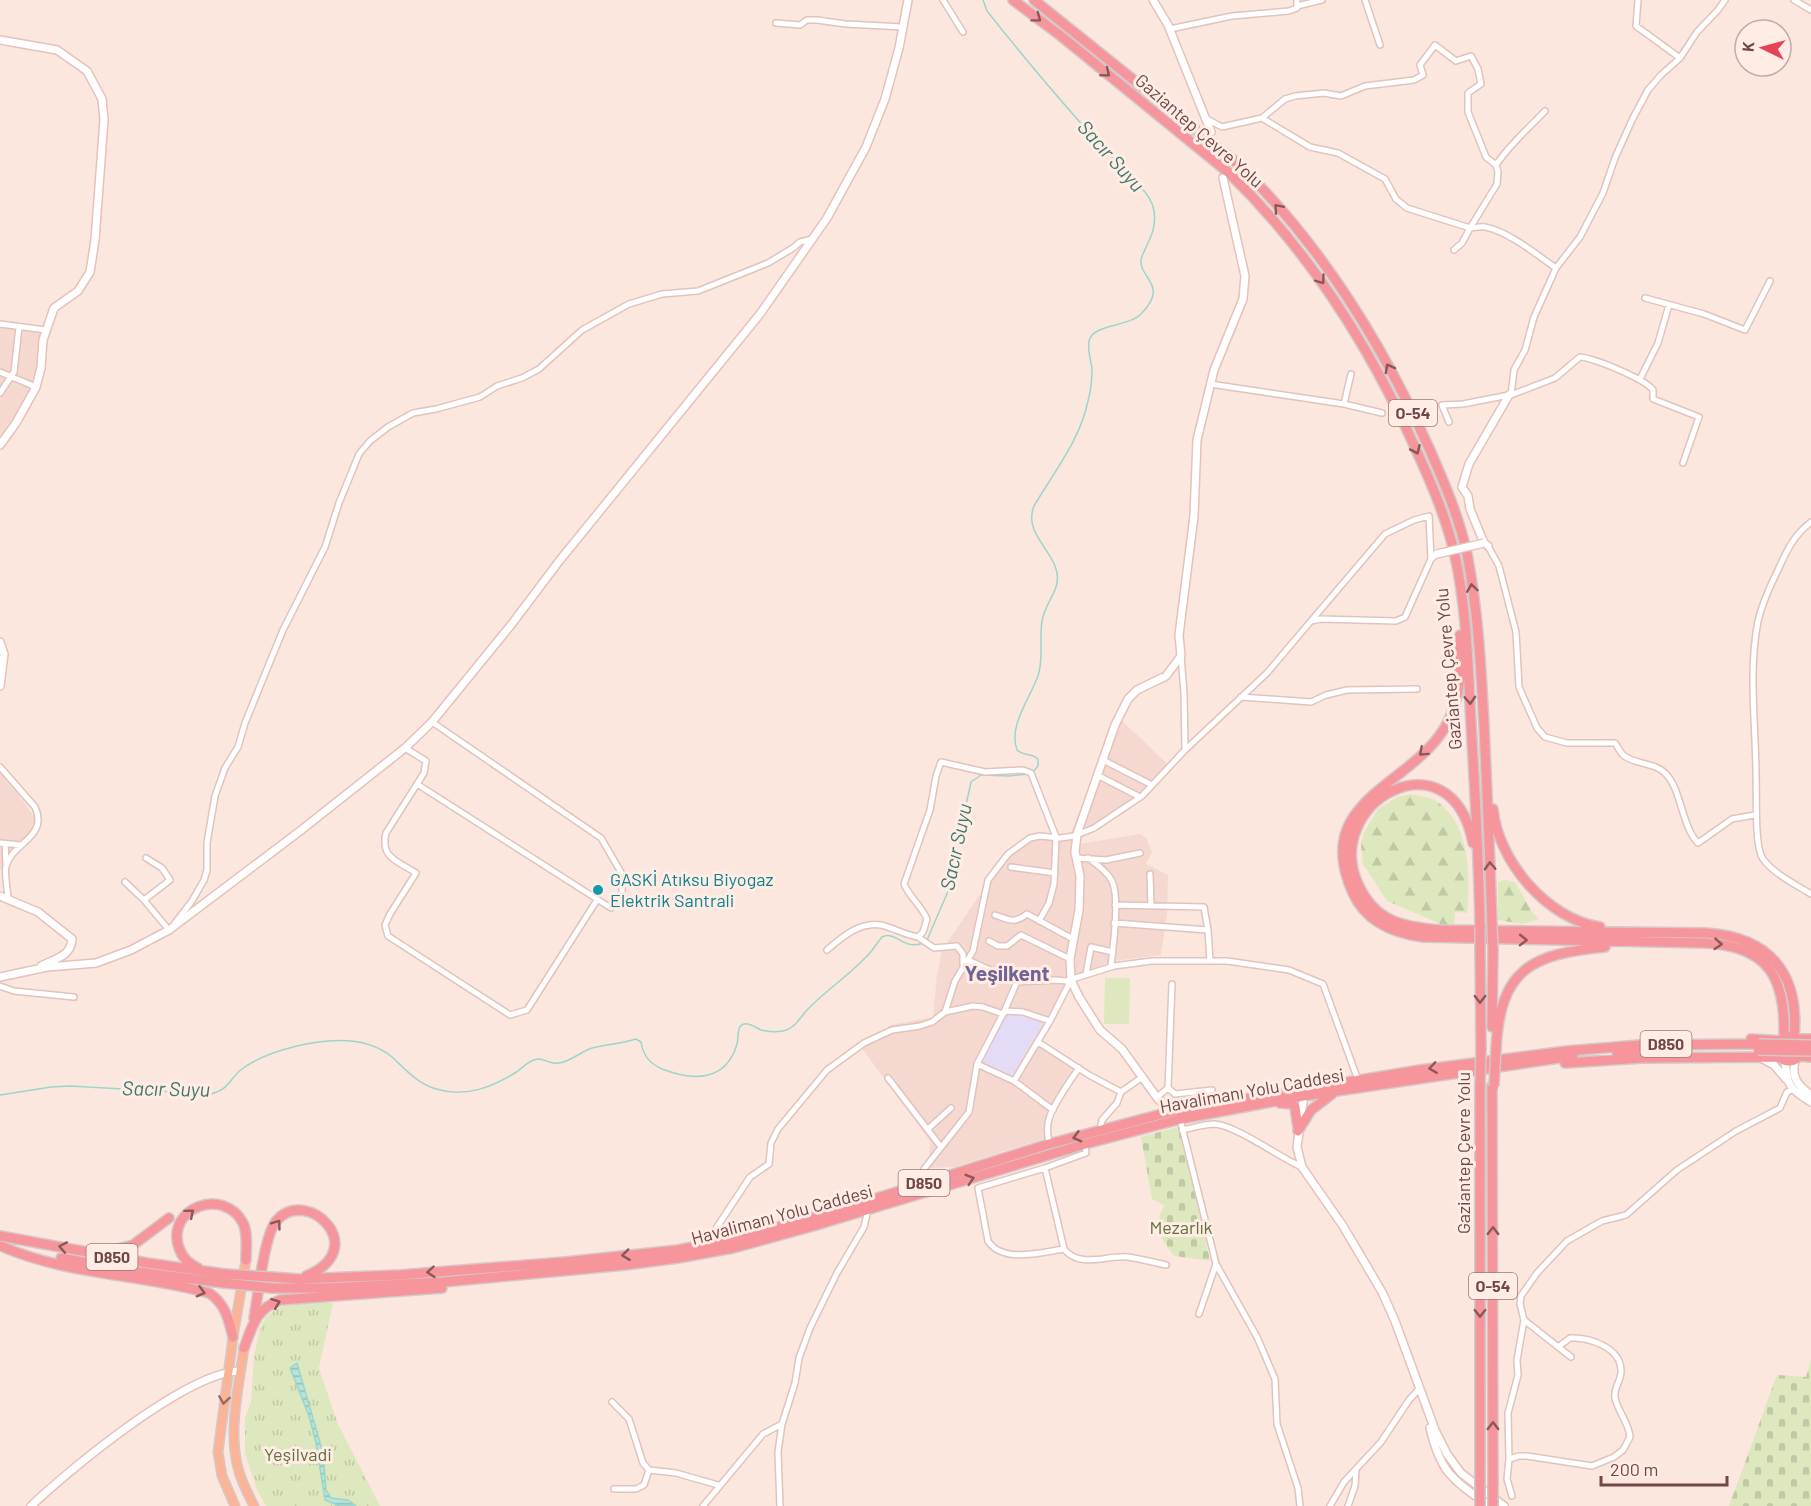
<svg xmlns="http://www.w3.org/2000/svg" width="1811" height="1506" viewBox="0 0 1811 1506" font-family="Barlow,sans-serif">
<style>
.residential{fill:#f5d9d0}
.education{fill:#e4dcf7}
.grass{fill:url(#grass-tufts)}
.forest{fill:url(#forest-firs)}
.cemetery{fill:url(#cemetery-stones)}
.pitch{fill:#dde8be}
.water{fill:url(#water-rules);stroke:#9bd6cb;stroke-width:1.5}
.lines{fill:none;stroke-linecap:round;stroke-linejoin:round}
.stream{stroke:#9bd6cb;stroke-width:1.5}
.secondary-tunnel{stroke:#d9bfb9;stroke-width:7;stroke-dasharray:7 3.5;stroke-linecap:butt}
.street-casing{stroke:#e1c3be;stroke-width:8}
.secondary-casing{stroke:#e6c1bb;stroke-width:10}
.primary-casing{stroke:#d4c8c8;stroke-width:11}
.highway-casing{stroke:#d4c8c8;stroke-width:12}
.street{stroke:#fff;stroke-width:5}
.secondary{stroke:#fff;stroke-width:7}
.primary{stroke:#fbb497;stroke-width:8}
.highway{stroke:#f6959c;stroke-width:9}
.secondary-bridge-casing{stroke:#e6c1bb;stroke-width:10;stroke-linecap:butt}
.highway-bridge-casing{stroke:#d4c8c8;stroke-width:12;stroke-linecap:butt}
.secondary-bridge{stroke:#fff;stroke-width:7}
.highway-bridge{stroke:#f6959c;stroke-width:9}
.oneway{stroke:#8c5758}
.oneway2{stroke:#9a685f}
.culture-dot{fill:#0f9aa8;stroke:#ffece4;stroke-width:2}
.labels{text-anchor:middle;stroke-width:6;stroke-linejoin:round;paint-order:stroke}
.shield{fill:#ffece4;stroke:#9c7976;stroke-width:1.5}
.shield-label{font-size:16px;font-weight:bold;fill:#714847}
.street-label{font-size:18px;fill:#714847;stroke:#ffece4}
.culture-label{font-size:18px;fill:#0d838f;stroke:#ffece4;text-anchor:start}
.park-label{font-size:18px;fill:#5e723d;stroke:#ffece4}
.water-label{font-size:20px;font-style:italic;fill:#3c776d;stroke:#ffece4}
.quarter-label{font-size:21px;font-weight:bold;fill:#736395;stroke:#ffece4}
</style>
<defs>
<pattern id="grass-tufts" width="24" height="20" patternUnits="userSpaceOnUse" patternTransform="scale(1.5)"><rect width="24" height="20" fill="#dde8be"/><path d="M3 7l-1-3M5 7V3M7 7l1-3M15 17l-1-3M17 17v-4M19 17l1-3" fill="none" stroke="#c1c8a5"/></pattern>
<pattern id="forest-firs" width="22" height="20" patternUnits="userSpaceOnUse" patternTransform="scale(1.5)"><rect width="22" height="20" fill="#dde8be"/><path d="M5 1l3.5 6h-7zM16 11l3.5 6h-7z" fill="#c1c8a5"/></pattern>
<pattern id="cemetery-stones" width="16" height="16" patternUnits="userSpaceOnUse" patternTransform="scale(1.5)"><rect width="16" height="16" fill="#dde8be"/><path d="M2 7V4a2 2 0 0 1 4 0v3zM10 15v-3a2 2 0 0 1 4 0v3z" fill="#c1c8a5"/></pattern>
<pattern id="water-rules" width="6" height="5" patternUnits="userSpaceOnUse" patternTransform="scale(1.5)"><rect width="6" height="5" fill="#b4e4db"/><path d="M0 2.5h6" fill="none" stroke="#97bbb3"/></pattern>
</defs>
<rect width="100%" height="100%" fill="#fce7df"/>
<path class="residential" d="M0,322L42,328V361L21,414L0,439Z
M1118,717L1172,768L1143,799L1083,837L1079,844L1140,834L1146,838L1152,852L1146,864L1168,875L1167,915L1161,955L1113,961L1073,976L1043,1041L1080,1067L1053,1113L1049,1137L954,1167L929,1168L930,1141L861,1047L890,1025L933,1017L937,975L942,950L992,877L1022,842L1044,836L1069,838Z
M0,769L41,826L14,852L5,870L0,869Z"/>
<path class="education" d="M1007,1014H1021L1043,1023L1012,1076L982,1061Z"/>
<path class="grass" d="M291,1303H333L319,1368L338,1424L380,1506H266L258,1492L245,1454V1418L251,1402L254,1356L260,1328L266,1317L276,1309Z"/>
<path class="forest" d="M1411,794C1419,796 1431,797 1438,802C1471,827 1470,876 1467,913L1455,912L1454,926H1445L1387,901L1363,864L1361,845L1363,834L1378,809L1397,797Z
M1505,880L1515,882L1532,912L1539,919L1523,924L1498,920V882Z"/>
<path class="cemetery" d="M1178,1127L1190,1168L1210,1261L1174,1256L1155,1229L1164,1205L1152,1199L1141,1137Z
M1811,1361V1506H1729L1777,1375L1806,1377Z"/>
<path class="pitch" d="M1105,978H1130L1129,1024H1104Z"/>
<path class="water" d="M297,1363L323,1453L326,1490L331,1498L348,1500L356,1506H339L325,1500L316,1443L309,1416L290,1368Z"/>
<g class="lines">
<path class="stream" d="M983,0L987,11C1037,74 1089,135 1145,192C1158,208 1157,225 1148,243C1146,248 1142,254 1141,260C1139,278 1169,285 1142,313C1129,327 1097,324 1090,338C1086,346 1091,360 1092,369C1092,380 1091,390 1088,401C1080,440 1054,472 1034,506C1021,538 1066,556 1056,587C1052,599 1044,608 1042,621C1039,639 1044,658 1038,676C1030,698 1008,726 1017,750C1023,756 1032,753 1038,759V766L1033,772
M927,940L949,889L951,853L961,828L971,782L981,775L1009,776L1028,774
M0,1095L51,1087L70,1086L211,1094C230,1089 229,1079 242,1069C263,1053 302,1043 328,1041C351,1039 374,1042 392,1057C406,1070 417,1083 436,1089C466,1098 493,1087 518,1071C523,1067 530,1060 537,1059C545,1058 550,1065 559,1063C570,1062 580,1052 592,1048C606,1044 621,1044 636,1039L641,1042C643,1055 649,1063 662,1069C693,1081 726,1082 737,1044C739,1038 736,1026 744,1024C749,1022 756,1028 761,1030C768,1032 776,1032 783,1031C794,1029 800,1018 807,1010C825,991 847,977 865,958C872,952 876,944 882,937C896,930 903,951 923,943"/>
<path class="secondary-tunnel" d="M1214,143L1223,178"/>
<defs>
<path id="street" d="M943,0L963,32
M1365,0L1380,45
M1638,0L1636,26L1680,58
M1794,0L1811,10
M1297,6L1322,0
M776,23L800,25L807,20H817L846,24L903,27
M1170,29L1232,16L1289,11L1297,8V0
M1205,118L1222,127L1262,118L1285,99L1295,96L1324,93L1341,96L1365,86L1414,80L1423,75L1420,65L1435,45L1456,61L1471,56L1478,69L1481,84L1468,93V112L1486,157L1496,165L1498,172L1497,184L1470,228L1407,208L1396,199L1385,179L1338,153L1310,147L1262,118
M1496,165C1509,145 1528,129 1545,111
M1454,250L1462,243L1470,228C1475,228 1480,226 1485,227C1508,231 1537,255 1556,268
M1645,298L1704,314L1745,330L1770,281
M0,324L46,330
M0,372L36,387
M1640,379L1658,343L1669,305
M1210,384L1344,404L1382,413
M0,393L14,372L19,327
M1344,404L1351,374
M1449,422L1442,405L1463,404L1509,395
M1683,463L1699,417L1653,399V390C1645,379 1594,358 1580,357L1555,378L1511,395L1514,370L1525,350L1534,317L1556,268L1580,237L1603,193L1615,158L1633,118L1648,90L1661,75L1680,58L1697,32L1718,10L1725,0
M1811,522C1794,535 1787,550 1778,570C1770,586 1762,604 1758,621C1748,673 1756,725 1756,777C1757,794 1754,846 1763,859C1774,874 1795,884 1811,894
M1488,546L1499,566L1516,632L1519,687L1537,728L1545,737L1567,743H1615C1618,747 1620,752 1623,755C1635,765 1655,762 1666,774C1682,791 1681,825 1698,843L1732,819L1755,815
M1311,621L1385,534L1414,520L1429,516L1431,559
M1241,697L1311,702L1326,695L1347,690L1417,689
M405,748L426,761L424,773L386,833C380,858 398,861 416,873L390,914L385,925L388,936L510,1015L527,1010L597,900
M1185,750L1267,673L1311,621L1321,619L1396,621L1405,617L1431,559L1437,554
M1103,760L1152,785
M0,767L35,807C49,837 12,843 6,866C4,875 8,890 8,899
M1097,775L1140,797
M417,784L611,908L622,893V874L601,838L432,722
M0,843L21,845
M5,844L6,864
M1076,858L1106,860L1140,853
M1088,858C1096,864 1107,871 1112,881C1120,898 1113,947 1111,966
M1011,867L1055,873
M1150,874L1151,906
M125,882L144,900L169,930
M144,900L170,880L162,868L146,858
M1115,905L1204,907L1208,930L1210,961
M995,915C1010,920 1014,924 1027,914L1073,939
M175,923L192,901L204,880L207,870V843L215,796L225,768L238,747L245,723L283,630L325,547L339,503L359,454L370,441L388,427L413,413L436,409L480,397L497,386L522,378L539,369L582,330L629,304L662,294L698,291L768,263L793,248L800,242L812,239
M1114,923L1208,930
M918,937L934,948L957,946L963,954V966
M989,941L998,946H1007L1021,935L1070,959
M827,950C841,938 860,921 881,925C894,928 905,935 918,937L923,932L927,919C921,905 910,898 904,884L930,810L936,776L941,762L985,772L1023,770L1031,773L1056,837L1054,884L1049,903L1039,921
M968,960L1017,982L1056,980L1066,981L1114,966L1152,961H1227L1289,970L1323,984L1358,1080
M1086,974L1091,947L1113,952
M0,986L14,991L74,997
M945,1012L955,981L973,951L988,880L1008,854L1030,838L1040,836L1060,838L1074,836L1094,828L1142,796L1185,750L1184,693L1181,656
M1038,1042L1089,1075L1121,1092
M977,1064L1014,1081L1053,1110
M888,1078L941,1147
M1014,1081L1050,1021L1071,980
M1168,1088L1175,1094L1212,1090
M1157,1097L1168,1088L1172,984
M1180,1119L1216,1264L1257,1337L1275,1379L1277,1424L1298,1488L1300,1506
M928,1129L951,1108
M1100,1130L1102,1120L1117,1103L1121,1092L1141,1078
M1182,1130C1192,1128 1205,1124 1214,1124C1236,1125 1280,1158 1302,1167
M1049,1144C1048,1136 1046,1128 1049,1119C1052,1107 1071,1079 1079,1068
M1045,1168L1064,1249C1080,1269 1106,1255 1128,1257C1140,1259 1153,1262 1166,1265
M921,1184L924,1169L969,1112L977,1064L1003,1014L1007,1011L1023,1012L1050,1021
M710,1245L717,1227L750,1177L769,1164L771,1143L778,1129L827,1070L864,1043L892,1030L920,1026L932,1022L945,1012L973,1006L983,1007L1003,1014L1017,982
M1064,1249C1042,1252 1003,1264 988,1241L978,1188L1045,1168L1086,1153L1085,1144
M1199,1314L1216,1264
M1524,1320L1571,1357
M612,1402L629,1419L643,1463L649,1470L676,1473L718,1485
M1509,1459L1519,1456H1527L1592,1466L1614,1457L1623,1450L1630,1437C1629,1423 1618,1412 1615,1398C1613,1388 1622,1380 1621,1370C1620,1347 1589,1337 1570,1338L1558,1347
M614,1489H636L644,1485L649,1470
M1512,1496L1507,1479L1509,1459L1508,1413L1518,1375L1517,1360L1524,1320L1520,1304L1521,1296L1537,1273L1567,1241L1602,1221L1626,1215L1677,1170L1736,1131L1780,1108L1787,1092L1792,1090
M703,1506L763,1434L782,1424
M780,1506L778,1452L782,1424L795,1383L799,1358L810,1328L837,1273L864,1227L868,1210
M1330,1506L1344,1482L1381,1442L1409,1400L1419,1389
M1348,1506L1355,1486L1356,1471"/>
<path id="secondary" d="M1153,0L1168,25L1211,132
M0,40L57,50L87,71L102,99L104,120L95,240L90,272L78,291L54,308L43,340L41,368L36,387L16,423L0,445
M1488,546L1484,543L1470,509L1468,496L1462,487L1469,464L1509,395
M0,642L4,654L0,686
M0,896L38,912L72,939C71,957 54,959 41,966
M0,977L47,967L96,963L131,950L169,930L300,831L405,748L432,722L511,625L560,560L760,314L827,218L866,147L885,99L899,48L908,0
M1761,1058L1774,1065L1786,1079
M1785,1060C1787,1085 1789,1089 1811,1102
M1795,1060C1791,1077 1797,1085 1811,1095
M1304,1094L1297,1147L1302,1167L1343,1226L1382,1292L1395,1321L1435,1430L1447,1454L1461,1473L1504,1506
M1173,1111L1158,1099L1122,1049L1100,1030L1079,997L1071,980L1070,959L1079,910L1080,876L1075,852L1077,834L1115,725L1128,699L1137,690L1166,676L1181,656L1179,635L1194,516L1197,440L1214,370L1243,299L1245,276L1223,178
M1430,1428C1441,1474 1453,1480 1490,1506
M31,1506C70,1469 188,1371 241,1371"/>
<path id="primary" d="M244,1348C239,1386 228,1430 238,1468C241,1481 248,1494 254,1506
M235,1506L222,1476L218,1452L233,1337L246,1260"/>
<path id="highway" d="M1013,0L1061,36L1229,173C1310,252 1372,350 1418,454C1433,487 1447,520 1455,556C1467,610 1468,668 1471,723C1475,791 1479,859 1480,927
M1034,0L1237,163C1320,243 1382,343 1429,448C1444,482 1459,517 1467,554C1478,610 1481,668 1484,725C1487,792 1490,858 1492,925
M1460,635C1461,668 1462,700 1444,729C1408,787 1311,802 1353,893C1366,922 1393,933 1423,937L1705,943C1770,946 1786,979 1784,1039
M1493,809C1498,861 1547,919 1600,927
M1473,843C1451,730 1321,802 1358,884C1375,922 1403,927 1441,930L1706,933C1770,937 1800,974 1794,1038
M1480,949L1481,1049
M1492,1027L1493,950
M1777 1049a12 12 0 1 1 24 0a12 12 0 1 1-24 0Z
M1751,1039L1782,1041
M1795,1039H1811
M1496,1049C1500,969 1531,954 1605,947
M1617,1053L1687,1050
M1799,1056L1811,1057
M1565,1063L1643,1058L1781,1057
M1492,1086L1493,1485
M1280,1103L1292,1104L1295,1107L1298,1128
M1298,1131L1311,1110L1332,1094
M0,1236L147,1263L225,1274
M1,1246C66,1275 141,1274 209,1293C225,1303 229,1320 233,1337
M103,1253L133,1245L169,1218
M61,1258L139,1272L224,1283
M198,1268C189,1264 182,1257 179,1248C165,1208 224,1186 243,1223C248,1233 246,1248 246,1260
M270,1277L300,1279L400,1275L565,1262L678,1250L744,1237L868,1201L1049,1144L1173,1111L1420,1070L1567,1051L1640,1045L1758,1044
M272,1288H327L443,1282L625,1265L678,1258L733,1248L813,1226L1085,1144L1180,1119L1303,1096L1573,1056
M254,1318C258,1297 264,1234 277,1220C308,1186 372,1249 306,1276
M244,1348C253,1325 255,1310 280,1300L442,1288
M1480,1476V1087"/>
</defs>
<use href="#street" class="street-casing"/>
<use href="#secondary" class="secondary-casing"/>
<use href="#primary" class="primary-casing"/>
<use href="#highway" class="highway-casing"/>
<use href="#street" class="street"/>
<use href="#secondary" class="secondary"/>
<use href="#primary" class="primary"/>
<use href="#highway" class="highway"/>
<defs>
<path id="secondary-bridge" d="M1437,554L1484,543"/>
<path id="highway-bridge" d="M1492,925L1493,950
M1480,927V949
M1759,1044L1811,1045
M1758,1050L1811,1051
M1494,1086L1496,1049
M1480,1087L1481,1049
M225,1274L270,1277
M224,1283L272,1288
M1493,1485V1506
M1480,1506V1476"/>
</defs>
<use href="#secondary-bridge" class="secondary-bridge-casing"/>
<use href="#highway-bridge" class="highway-bridge-casing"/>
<use href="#secondary-bridge" class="secondary-bridge"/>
<use href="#highway-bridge" class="highway-bridge"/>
</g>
<defs><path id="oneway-chevron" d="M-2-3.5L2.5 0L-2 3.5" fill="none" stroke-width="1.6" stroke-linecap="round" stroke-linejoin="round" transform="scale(1.5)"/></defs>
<g class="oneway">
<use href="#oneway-chevron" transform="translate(1037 18) rotate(37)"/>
<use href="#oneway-chevron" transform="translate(1106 73) rotate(39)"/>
<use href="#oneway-chevron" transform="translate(1278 208) rotate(-131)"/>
<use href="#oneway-chevron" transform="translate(1321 280) rotate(54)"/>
<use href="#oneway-chevron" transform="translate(1389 368) rotate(-118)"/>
<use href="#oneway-chevron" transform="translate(1416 450) rotate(66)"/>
<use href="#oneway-chevron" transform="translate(1472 588) rotate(-98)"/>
<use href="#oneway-chevron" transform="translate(1470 700) rotate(87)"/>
<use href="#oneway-chevron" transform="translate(1423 752) rotate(138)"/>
<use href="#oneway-chevron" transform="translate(1490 866) rotate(-92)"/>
<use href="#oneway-chevron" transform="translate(1523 940) rotate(1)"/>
<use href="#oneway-chevron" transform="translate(1718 944) rotate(4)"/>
<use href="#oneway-chevron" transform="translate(1480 999) rotate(90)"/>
<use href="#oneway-chevron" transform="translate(1433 1068) rotate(172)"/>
<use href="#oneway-chevron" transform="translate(1077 1137) rotate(165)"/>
<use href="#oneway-chevron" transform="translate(970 1179) rotate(-17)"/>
<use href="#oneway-chevron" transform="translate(190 1213) rotate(-40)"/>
<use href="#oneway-chevron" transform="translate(277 1224) rotate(-54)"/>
<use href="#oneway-chevron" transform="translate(1493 1231) rotate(-90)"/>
<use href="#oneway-chevron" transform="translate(63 1247) rotate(-169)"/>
<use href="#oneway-chevron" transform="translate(626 1255) rotate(173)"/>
<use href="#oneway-chevron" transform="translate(431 1272) rotate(175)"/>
<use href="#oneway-chevron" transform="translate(201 1292) rotate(15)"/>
<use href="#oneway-chevron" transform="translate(276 1303) rotate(-21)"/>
<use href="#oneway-chevron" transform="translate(1480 1313) rotate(90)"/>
<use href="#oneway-chevron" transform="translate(1493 1426) rotate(-90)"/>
</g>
<use class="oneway2" href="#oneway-chevron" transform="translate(224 1400) rotate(99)"/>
<circle class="culture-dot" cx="598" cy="890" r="6"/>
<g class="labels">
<g class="shield">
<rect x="1389" y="400" width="48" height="26" rx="4.5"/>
<rect x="1640.5" y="1031" width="51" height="26" rx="4.5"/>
<rect x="898.5" y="1170" width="51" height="26" rx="4.5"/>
<rect x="86.5" y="1244" width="51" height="26" rx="4.5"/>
<rect x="1469" y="1273" width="48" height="26" rx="4.5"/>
</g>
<g class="shield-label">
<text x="1413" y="419">O-54</text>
<text x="1666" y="1050">D850</text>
<text x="924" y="1189">D850</text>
<text x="112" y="1263">D850</text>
<text x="1493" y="1292">O-54</text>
</g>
<g class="street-label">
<text transform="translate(1199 131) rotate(41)" y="6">Gaziantep Çevre Yolu</text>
<text transform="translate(1449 669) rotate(-95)" y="6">Gaziantep Çevre Yolu</text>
<text transform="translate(1252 1091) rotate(-10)" y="6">Havalimanı Yolu Caddesi</text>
<text transform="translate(1464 1153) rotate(-90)" y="6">Gaziantep Çevre Yolu</text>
<text transform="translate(782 1215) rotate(-15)" y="6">Havalimanı Yolu Caddesi</text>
</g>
<g class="culture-label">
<text x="610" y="886">GASKİ Atıksu Biyogaz<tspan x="610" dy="21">Elektrik Santrali</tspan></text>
</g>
<g class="park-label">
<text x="1181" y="1234">Mezarlık</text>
<text x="298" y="1461">Yeşilvadi</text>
</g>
<g class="water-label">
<text transform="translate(1111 156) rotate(48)" y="7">Sacır Suyu</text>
<text transform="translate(956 847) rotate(-78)" y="7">Sacır Suyu</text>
<text transform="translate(166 1089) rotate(1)" y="7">Sacır Suyu</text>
</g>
<g class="quarter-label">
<text x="1007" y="981">Yeşilkent</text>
</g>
</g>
<g transform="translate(1763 48) rotate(275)"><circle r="28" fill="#ffece4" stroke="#c6aaa5" stroke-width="1.5"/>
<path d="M0-4.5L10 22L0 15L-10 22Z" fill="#e64456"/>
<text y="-9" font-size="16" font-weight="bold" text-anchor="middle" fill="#714847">K</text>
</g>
<path d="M1601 1476v9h126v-9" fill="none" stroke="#714847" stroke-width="3"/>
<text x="1610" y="1476" font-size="18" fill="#714847" stroke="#ffece4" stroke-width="4.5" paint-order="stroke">200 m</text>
</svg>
